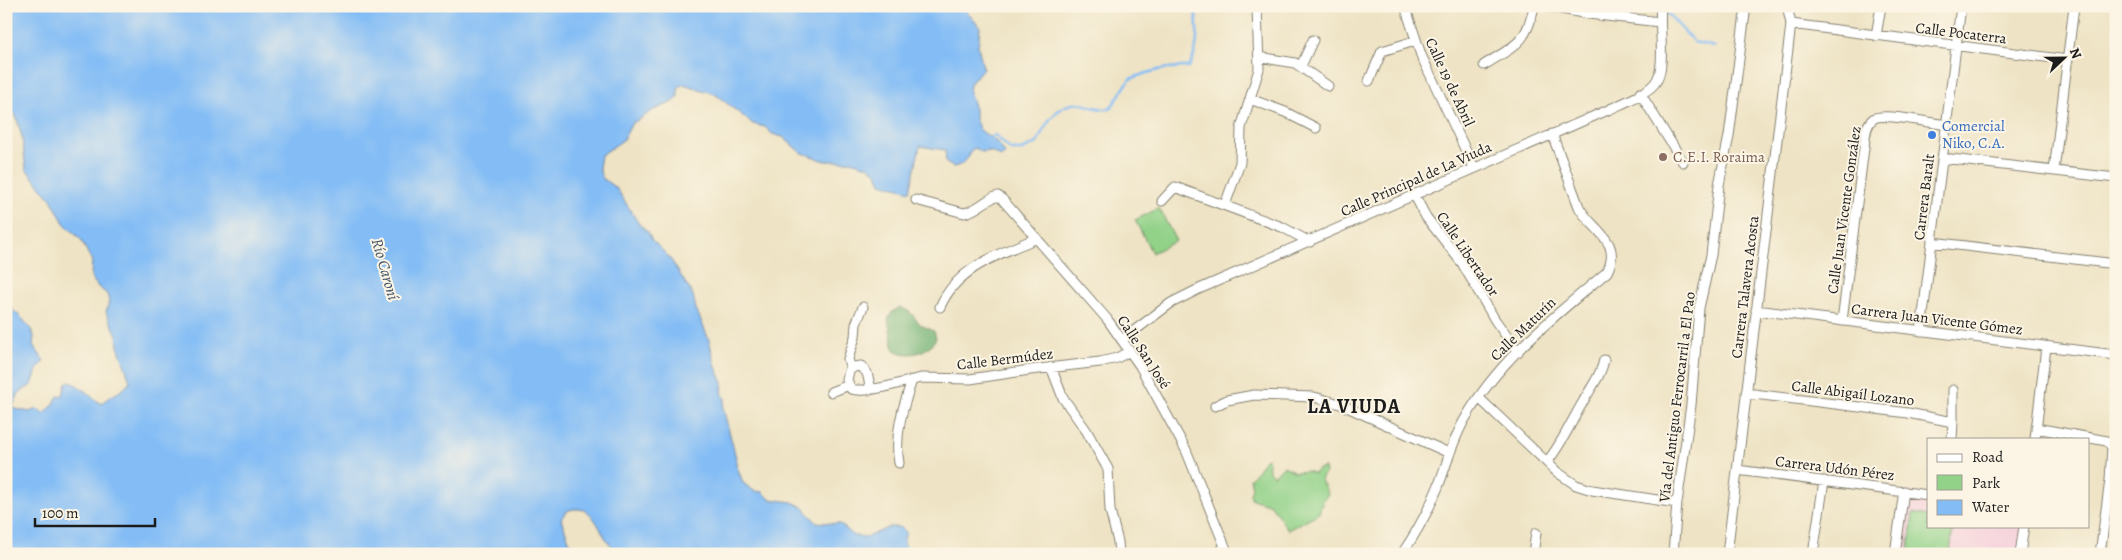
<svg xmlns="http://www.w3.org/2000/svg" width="2122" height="560" viewBox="0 0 2122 560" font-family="Alegreya,serif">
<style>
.built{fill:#f5cfdb}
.green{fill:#91d188;stroke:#567652}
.forest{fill:#74b374;stroke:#486848}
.water{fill:#84bdf5;stroke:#506c88}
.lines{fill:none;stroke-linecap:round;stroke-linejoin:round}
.stream{stroke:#84bdf5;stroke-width:2.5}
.street-casing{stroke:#858070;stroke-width:11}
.street{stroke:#fff;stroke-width:9}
.shop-dot{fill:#3f7fe0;stroke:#fcf5e5;stroke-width:2}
.education-dot{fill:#8d6e63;stroke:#fcf5e5;stroke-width:2}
.labels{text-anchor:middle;stroke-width:4;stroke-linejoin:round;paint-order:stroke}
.street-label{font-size:15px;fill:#1c1c1c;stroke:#fcf5e5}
.shop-label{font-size:15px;fill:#366cbe;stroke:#fcf5e5;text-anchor:start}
.education-label{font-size:15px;fill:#785e54;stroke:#fcf5e5;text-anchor:start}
.water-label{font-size:16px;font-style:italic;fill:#405468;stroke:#fcf5e5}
.district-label{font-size:20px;font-weight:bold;letter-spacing:1px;fill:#1c1c1c;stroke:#fcf5e5}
</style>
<rect width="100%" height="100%" fill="#fcf5e5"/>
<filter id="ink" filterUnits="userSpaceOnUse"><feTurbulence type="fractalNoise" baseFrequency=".02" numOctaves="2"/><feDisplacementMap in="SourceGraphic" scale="10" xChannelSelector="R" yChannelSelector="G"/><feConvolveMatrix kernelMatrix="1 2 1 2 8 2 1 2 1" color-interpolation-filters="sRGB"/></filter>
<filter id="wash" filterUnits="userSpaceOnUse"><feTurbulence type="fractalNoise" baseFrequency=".0096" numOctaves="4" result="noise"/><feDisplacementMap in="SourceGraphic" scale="20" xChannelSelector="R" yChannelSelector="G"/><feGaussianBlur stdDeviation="1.12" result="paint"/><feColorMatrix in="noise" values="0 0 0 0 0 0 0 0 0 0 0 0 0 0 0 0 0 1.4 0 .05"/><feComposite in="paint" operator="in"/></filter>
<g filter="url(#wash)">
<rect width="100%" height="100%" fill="#eee3c4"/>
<path class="built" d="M1904,491L1928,495V526H2024L2020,554H1895Z"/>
<path class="green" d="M1159,208L1176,241L1152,253L1135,220Z
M1268,458L1269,471L1273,475L1276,474L1281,468L1284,466L1295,472L1307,471L1314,474L1318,469L1324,468L1325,472L1321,480L1328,494L1323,501L1319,513L1288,530L1271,505L1252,499L1250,494L1252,488L1250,478L1258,470L1265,459Z
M1913,513L1928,516V526H1953L1950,554H1908Z"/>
<path class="forest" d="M900,307L910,312L921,325L934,331L936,338C928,354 908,358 894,350L888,320L891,313Z"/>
<path class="water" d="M6,6H820L829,12H833L838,6H962L980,27L978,46L983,68L970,84L969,92L975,109V119L980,130L998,143L1005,154L1001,157L990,151L982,152L975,148L971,150C968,159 964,165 953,167L946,163L945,150L920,146L910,191L881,183L877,173L868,166L850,161H825L800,152L783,137L772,134L765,127L753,124L715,94L683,84L678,88V98C671,105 661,106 652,111C645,115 640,120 632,123L623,140L601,155L599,168L602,178L617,189L639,224L647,231L652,240L669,257L693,295L696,309L709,340L716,367L723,383L722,392L725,399L723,408L736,458V464L743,483L754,491L763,492L770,499L792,502L803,507L816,522L840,524L854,536L867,537L890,527H900L906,532C901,550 905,545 916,554H622C618,551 613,548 610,544C599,532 595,508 576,509C568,509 565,512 561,519L574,554H6V306C14,309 32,327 34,336C34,338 33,343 33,345L44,361L37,370L32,385L19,393L12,408L29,412L37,409L44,414L54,404L57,397L63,395L66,383L70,381C82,387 90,396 101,404C110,394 124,393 130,381L118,346L117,335L106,312L109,301L107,294L98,287L91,277L92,261L81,240L64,223L51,199L26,169L22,137L17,119L6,100Z"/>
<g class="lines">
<path class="stream" d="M1650,6L1670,16L1694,42L1715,47
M987,139L995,135L1011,150H1022L1037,143C1045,125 1058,100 1082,104C1091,106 1100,110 1110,109L1130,79C1149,71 1168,66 1189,67C1199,49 1199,26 1194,6"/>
</g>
</g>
<g filter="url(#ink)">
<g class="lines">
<defs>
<path id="street" d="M1405,6L1421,55L1474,168
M1546,6L1588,14L1660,22
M1791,24L2068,60
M1876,36L1881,6
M1259,57L1295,63L1328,86
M1484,65C1514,46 1527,44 1534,6
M1301,66L1313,40
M1369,81L1382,51L1415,41
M1640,93L1683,162
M1250,99L1285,112L1316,128
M1942,158L2116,178
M2054,171L2074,6
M1414,194L1426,217L1462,263L1495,320L1518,352
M916,200L964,213C977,211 985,199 998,196L1002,199L1107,319L1140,366L1186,450L1228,554
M1162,201L1175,187L1282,227L1310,242
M1225,205L1240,163L1241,128L1259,69L1257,6
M1932,242L2116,264
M940,307C957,267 1000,254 1037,238
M1756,310L2116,355
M1842,321L1864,148C1865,139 1865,125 1873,119C1881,112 1933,123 1946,125
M1921,331L1961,6
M1122,340L1171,303L1197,290L1608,110C1623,103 1645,95 1655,83C1667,68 1658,26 1661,6
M1051,367L1063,398L1086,430L1108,469L1110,510L1118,542L1119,554
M851,369L848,359L855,337L856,324L863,307
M871,389L867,373L861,366L854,367L849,371L847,380L851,389C861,392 874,389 885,387L921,378L970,379L1030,370L1100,362L1117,358L1130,351
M1953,390V422
M831,392L849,385
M1746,393L1908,413L1953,422L1952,439
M1479,398L1557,472L1576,485L1592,490L1677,503
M1215,406L1227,400L1254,395L1314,397L1340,404L1449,453
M2036,428L2107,441L2112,447
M2035,439L2046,347
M1547,462C1562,444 1571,422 1583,402C1591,387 1601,376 1604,360
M899,463C894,435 903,407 912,380
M1737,470L1928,495
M1217,554L1225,547
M1402,554C1416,533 1429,510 1438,487C1447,464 1452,441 1465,419C1499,359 1555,316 1607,272C1623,240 1592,231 1579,207L1552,134
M1533,554L1536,533
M1673,554L1677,503L1691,405L1699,308L1711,255L1719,185L1729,136L1746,6
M1727,554L1791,24L1787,6
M1813,554L1824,481
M1895,554L1904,491
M2020,554L2024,526
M2100,554L2110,480L2112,447"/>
</defs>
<use href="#street" class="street-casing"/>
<use href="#street" class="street"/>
</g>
</g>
<circle class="shop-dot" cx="1932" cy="135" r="5"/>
<circle class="education-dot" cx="1663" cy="157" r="5"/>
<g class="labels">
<g class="street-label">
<text transform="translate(1961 33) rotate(7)" y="5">Calle Pocaterra</text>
<text transform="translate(1450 82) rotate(65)" y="5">Calle 19 de Abril</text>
<text transform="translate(1416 179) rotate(-24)" y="5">Calle Principal de La Viuda</text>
<text transform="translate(1924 197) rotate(-83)" y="5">Carrera Baralt</text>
<text transform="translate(1844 210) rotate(-82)" y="5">Calle Juan Vicente González</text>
<text transform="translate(1468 254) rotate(56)" y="5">Calle Libertador</text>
<text transform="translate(1745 287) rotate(-83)" y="5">Carrera Talavera Acosta</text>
<text transform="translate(1937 319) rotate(7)" y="5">Carrera Juan Vicente Gómez</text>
<text transform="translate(1523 329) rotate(-44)" y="5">Calle Maturín</text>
<text transform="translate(1144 352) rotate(57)" y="5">Calle San José</text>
<text transform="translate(1005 359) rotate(-7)" y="5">Calle Bermúdez</text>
<text transform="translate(1853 393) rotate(7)" y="5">Calle Abigaíl Lozano</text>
<text transform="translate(1677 397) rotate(-83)" y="5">Vía del Antiguo Ferrocarril a El Pao</text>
<text transform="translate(1835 468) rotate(7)" y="5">Carrera Udón Pérez</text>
</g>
<g class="shop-label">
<text x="1942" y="131">Comercial<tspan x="1942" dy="17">Niko, C.A.</tspan></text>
</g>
<g class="education-label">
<text x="1673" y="162">C.E.I. Roraima</text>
</g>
<g class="water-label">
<text transform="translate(386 269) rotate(74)" y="6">Río Caroní</text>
</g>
<g class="district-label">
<text x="1354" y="413">LA VIUDA</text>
</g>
</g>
<rect width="2122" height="560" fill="none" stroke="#fcf5e5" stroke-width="25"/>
<rect x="1927" y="438" width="162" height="90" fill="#fcf5e5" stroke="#a29e95"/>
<rect x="1937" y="454" width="25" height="8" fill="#ffffff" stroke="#a29e95"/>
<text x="1972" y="462" font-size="15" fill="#1c1c1c">Road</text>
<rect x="1937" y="475" width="25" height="15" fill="#91d188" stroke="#a29e95"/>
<text x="1972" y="488" font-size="15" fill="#1c1c1c">Park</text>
<rect x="1937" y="500" width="25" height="15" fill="#84bdf5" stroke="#a29e95"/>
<text x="1972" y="512" font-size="15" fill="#1c1c1c">Water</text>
<g transform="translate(2064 58) rotate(68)" stroke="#fcf5e5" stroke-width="4" paint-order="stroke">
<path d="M0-4L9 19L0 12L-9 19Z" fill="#1c1c1c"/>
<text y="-8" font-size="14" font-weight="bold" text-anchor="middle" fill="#1c1c1c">N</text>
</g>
<path d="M35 518v8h120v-8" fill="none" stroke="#1c1c1c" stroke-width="2.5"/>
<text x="42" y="518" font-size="15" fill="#1c1c1c" stroke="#fcf5e5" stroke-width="4" paint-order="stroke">100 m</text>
</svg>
